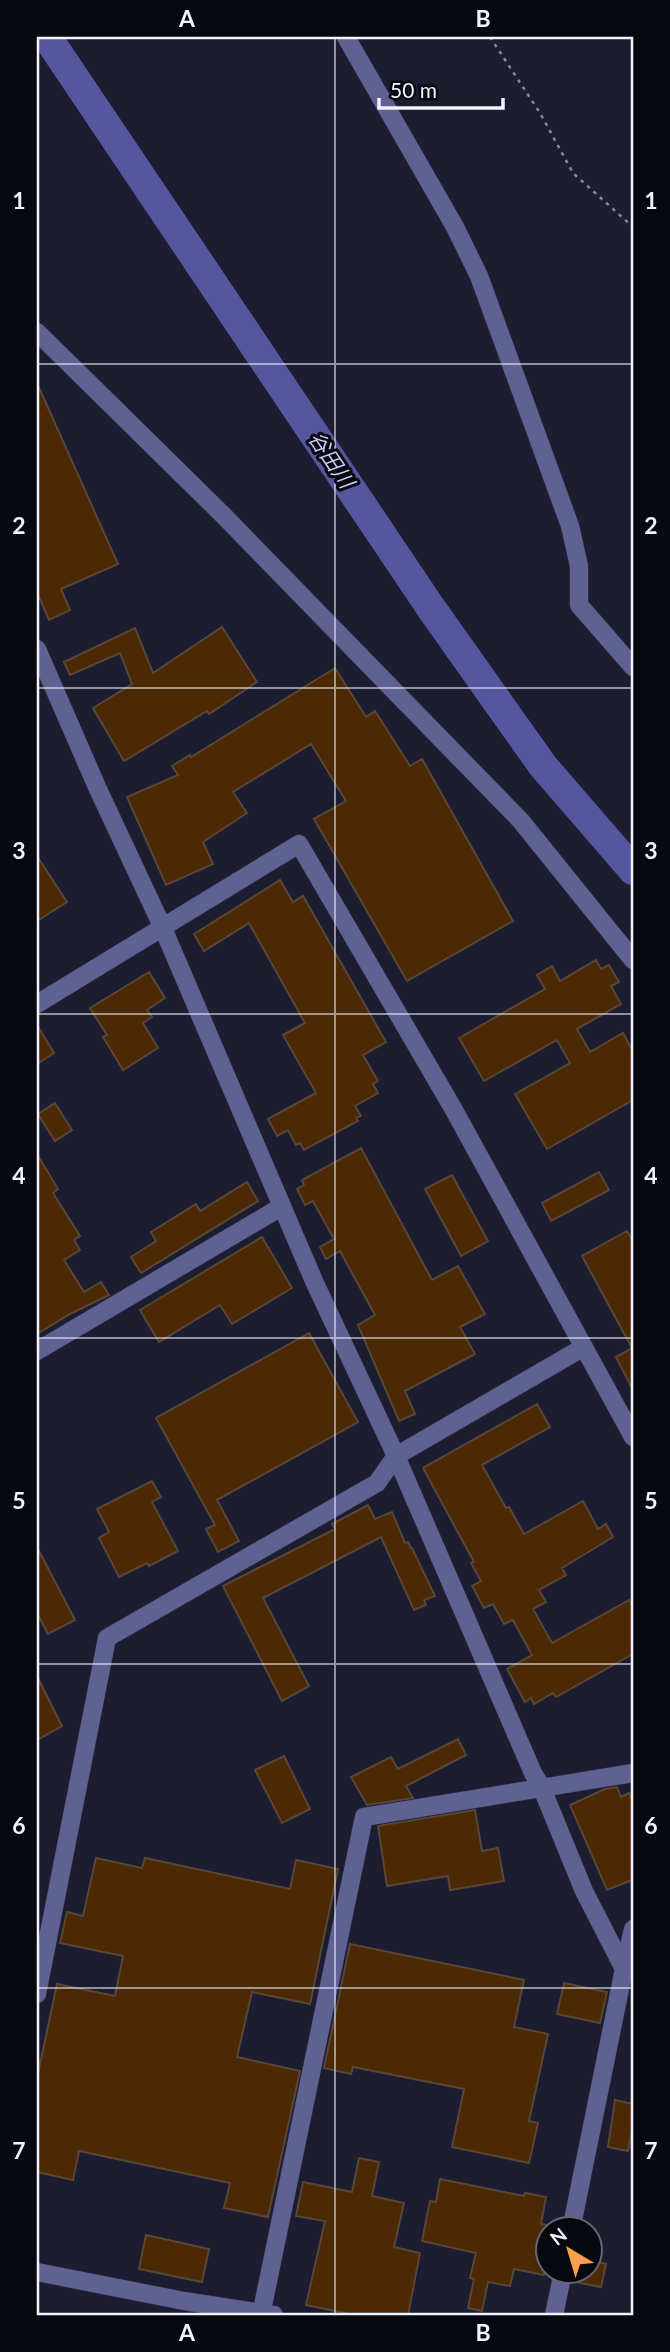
<svg xmlns="http://www.w3.org/2000/svg" width="670" height="2352" viewBox="0 0 670 2352" font-family="Lato,'Noto Sans JP',sans-serif">
<style>
.lines{fill:none;stroke-linecap:round;stroke-linejoin:round}
.river{stroke:#56569f;stroke-width:30}
.building{fill:#4b2905;stroke:#594636;stroke-width:2}
.minor-casing{stroke:#36374a;stroke-width:19}
.path{stroke:#878898;stroke-width:2.5;stroke-dasharray:3.5 5;stroke-linecap:butt}
.minor{stroke:#5f6193;stroke-width:18}
.grid{fill:none;stroke:#f1f3fe;stroke-width:2;stroke-opacity:0.55}
.labels{text-anchor:middle;stroke-width:6;stroke-linejoin:round;paint-order:stroke}
.water-label{font-size:21px;font-style:italic;fill:#c9cdf7;stroke:#080811}
.neatline{fill:none;stroke:#f1f3fe;stroke-width:2.5}
.grid-label{font-size:23px;text-anchor:middle;font-weight:bold;fill:#f1f3fe}
</style>
<rect width="100%" height="100%" fill="#1c1d31"/>
<g class="lines">
<path class="river" d="M47,37L431,608L543,766L633,870"/>
</g>
<path class="building" d="M37,383L118,564L61,589L70,610L49,620L37,592Z
M222,627L257,682L209,714L207,711L124,761L93,708L132,684L120,653L70,675L64,662L135,628L153,673Z
M335,668L366,717L375,711L410,766L422,759L513,921L407,981L314,819L346,801L311,744L233,792L247,813L203,842L213,864L166,885L127,797L178,775L172,766L190,755L191,757Z
M37,856L67,902L37,921Z
M280,880L293,902L303,896L386,1042L363,1055L378,1081L373,1084L378,1093L355,1106L361,1116L356,1118L358,1121L304,1150L300,1143L296,1145L288,1130L277,1136L268,1119L316,1093L283,1035L305,1023L249,923L204,951L194,934Z
M596,960L601,969L609,965L619,982L611,986L621,1004L577,1029L590,1052L623,1033L633,1052V1100L547,1149L515,1094L570,1063L557,1040L484,1081L459,1038L545,989L537,975L552,966L560,981Z
M149,972L165,998L147,1010L152,1017L143,1023L158,1048L123,1070L103,1037L107,1035L90,1008Z
M37,1025L54,1053L37,1064Z
M55,1103L72,1130L55,1141L38,1114Z
M361,1148L432,1280L458,1266L485,1314L460,1327L475,1354L405,1391L415,1414L399,1421L358,1325L375,1315L340,1251L326,1259L320,1247L334,1239L313,1201L305,1205L297,1189L304,1185L302,1180Z
M37,1154L58,1189L53,1193L80,1236L74,1240L80,1250L64,1260L84,1292L101,1282L109,1295L70,1314L37,1334Z
M599,1172L609,1190L551,1221L542,1203Z
M452,1175L488,1241L461,1256L425,1189Z
M247,1182L258,1201L141,1273L131,1257L156,1241L151,1232L196,1204L200,1211Z
M627,1231L633,1241V1390L616,1357L632,1348L582,1256Z
M262,1237L292,1288L232,1324L220,1305L159,1342L140,1310Z
M309,1333L358,1422L217,1500L239,1541L218,1552L206,1529L215,1525L156,1418Z
M537,1404L550,1427L482,1465L506,1508L509,1507L524,1534L583,1501L598,1529L606,1524L613,1537L562,1568L566,1575L539,1590L546,1602L533,1609L552,1643L629,1600L633,1607V1654L556,1697L553,1693L534,1704L531,1698L525,1702L507,1669L532,1655L513,1620L504,1624L493,1604L484,1608L472,1586L481,1581L471,1563L474,1562L423,1468Z
M152,1481L161,1497L152,1502L178,1551L149,1566L147,1563L119,1577L99,1538L109,1532L97,1509Z
M368,1505L375,1519L392,1512L405,1543L408,1542L411,1548H412L435,1596L424,1600L426,1605L414,1610L381,1537L263,1598L309,1686L282,1701L223,1586L335,1529L332,1524Z
M37,1547L75,1620L48,1634L37,1613Z
M37,1676L62,1726L37,1740Z
M458,1739L466,1755L406,1786L413,1798L367,1805L351,1777L391,1757L398,1769Z
M284,1756L310,1809L282,1823L255,1770Z
M617,1787L621,1797L629,1793L633,1801V1873L632,1880L607,1890L570,1805L605,1789Z
M475,1810L482,1851L498,1848L504,1881L450,1890L448,1876L387,1886L378,1826Z
M96,1858L142,1868L145,1858L290,1889L296,1860L338,1869L310,2004L252,1992L237,2057L300,2071L268,2217L224,2208L230,2183L79,2151L73,2180L37,2172V2078L57,1984L115,1996L123,1956L60,1943L67,1912L83,1916Z
M350,1944L524,1980L514,2027L548,2034L529,2121L538,2123L529,2163L452,2147L464,2089L353,2067L351,2074L324,2068Z
M564,1983L607,1992L600,2023L557,2014Z
M615,2100L633,2104V2127L628,2151L608,2147Z
M359,2158L379,2162L372,2196L404,2203L394,2247L420,2253L408,2315H354L306,2305L325,2221L296,2216L303,2182L352,2192Z
M440,2179L524,2196L525,2193L546,2197L541,2224L548,2225V2257L544,2275L514,2269L510,2286L488,2282L482,2311L468,2308L474,2279L470,2278L476,2253L422,2241L430,2201L436,2202Z
M146,2235L209,2249L202,2282L139,2269Z
M590,2260L606,2264L601,2287L579,2283L582,2272H590Z"/>
<g class="lines">
<defs>
<path id="minor" d="M346,37L455,227L479,276L570,526L579,566V605L633,667
M37,332L224,516L521,821L633,960
M37,649L97,787L162,926L314,1281L396,1456L533,1773L541,1786L584,1891L624,1969L571,2230
M37,1004L299,844L454,1110L633,1437
M37,1351L281,1207
M624,1969L633,1929
M37,1994L107,1638L377,1483L396,1456L584,1347
M37,2272L184,2301L274,2315
M261,2315L364,1817L633,1773
M554,2315L563,2272"/>
</defs>
<use href="#minor" class="minor-casing"/>
<path class="path" d="M490,37L540,113L573,173L633,227"/>
<use href="#minor" class="minor"/>
</g>
<path class="grid" d="M335,37V2315M37,364H633M37,688H633M37,1014H633M37,1338H633M37,1664H633M37,1988H633"/>
<g class="labels">
<g class="water-label">
<text transform="translate(331 460) rotate(56)" y="7">谷田川</text>
</g>
</g>
<rect width="670" height="2352" fill="none" stroke="#080811" stroke-width="77"/>
<g transform="translate(569 2250) rotate(322)"><circle r="33" fill="#080811" stroke="#656670" stroke-width="2"/>
<path d="M0-5L12 26L0 18L-12 26Z" fill="#f9a04d"/>
<text y="-10" font-size="19" font-weight="bold" text-anchor="middle" fill="#f1f3fe">N</text>
</g>
<path d="M379 98v10h124v-10" fill="none" stroke="#f1f3fe" stroke-width="3.5"/>
<text x="390" y="98" font-size="21" fill="#f1f3fe" stroke="#080811" stroke-width="5" paint-order="stroke">50 m</text>
<rect x="38" y="38" width="594" height="2276" class="neatline"/>
<g class="grid-label">
<text x="187" y="27">A</text>
<text x="483" y="27">B</text>
<text x="19" y="209">1</text>
<text x="651" y="209">1</text>
<text x="19" y="534">2</text>
<text x="651" y="534">2</text>
<text x="19" y="859">3</text>
<text x="651" y="859">3</text>
<text x="19" y="1184">4</text>
<text x="651" y="1184">4</text>
<text x="19" y="1509">5</text>
<text x="651" y="1509">5</text>
<text x="19" y="1834">6</text>
<text x="651" y="1834">6</text>
<text x="19" y="2159">7</text>
<text x="651" y="2159">7</text>
<text x="187" y="2341">A</text>
<text x="483" y="2341">B</text>
</g>
</svg>
